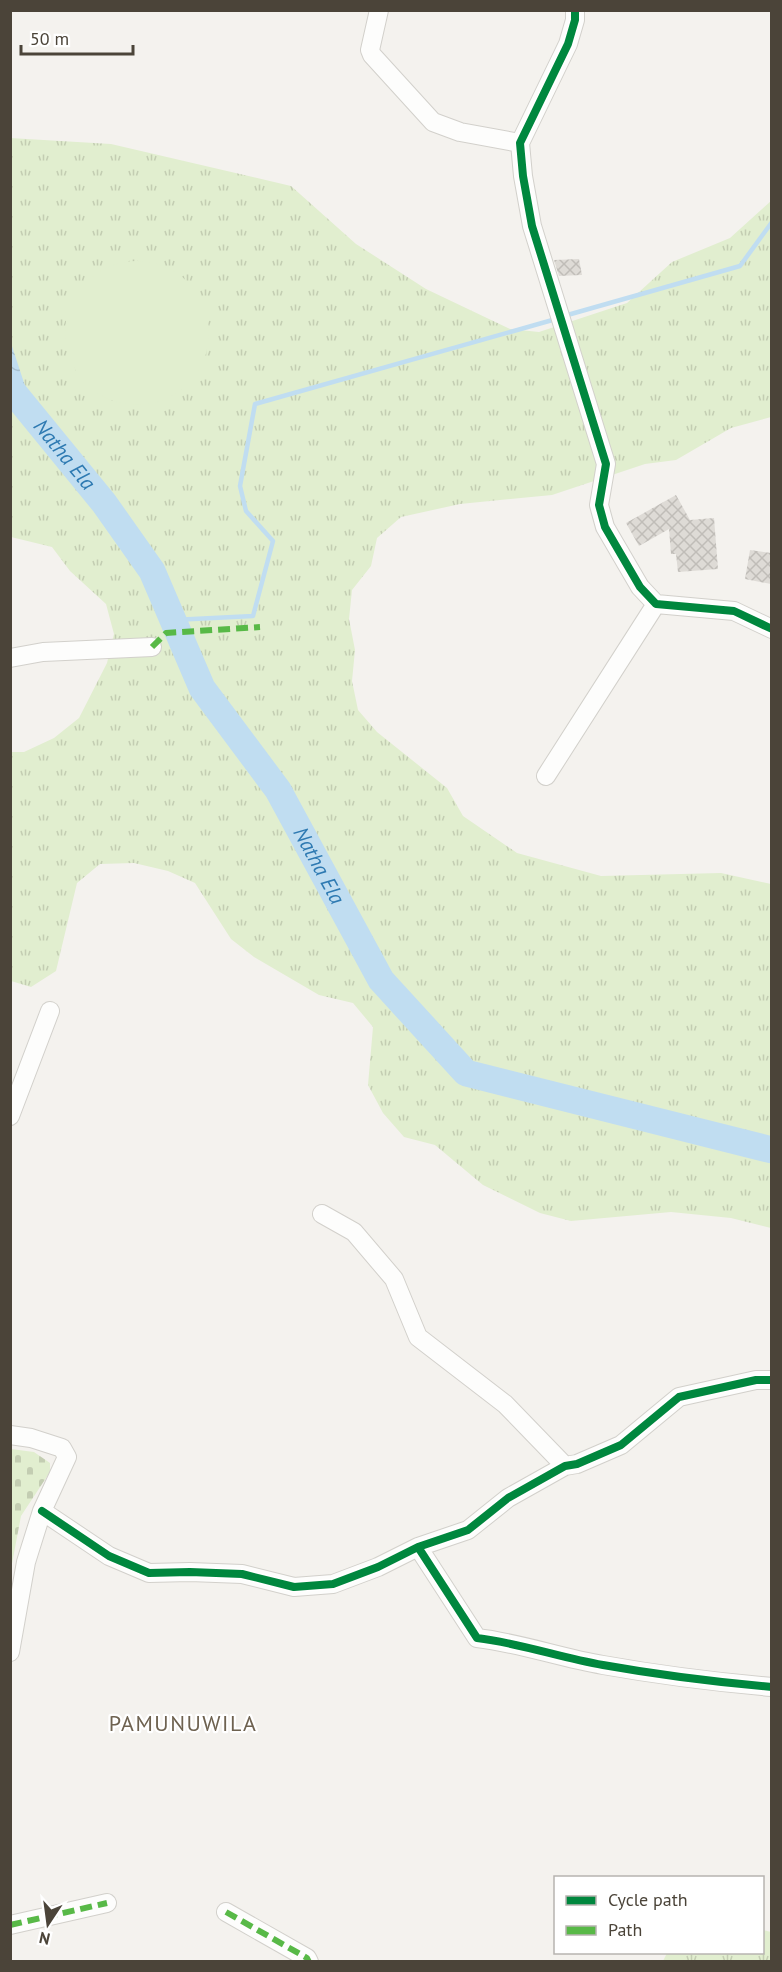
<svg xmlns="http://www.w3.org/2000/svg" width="782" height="1972" viewBox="0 0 782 1972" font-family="'PT Sans',sans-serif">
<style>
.grass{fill:url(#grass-tufts)}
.cemetery{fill:url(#cemetery-stones)}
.pitch{fill:#e1eecf}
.water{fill:url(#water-waves)}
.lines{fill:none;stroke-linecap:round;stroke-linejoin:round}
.stream{stroke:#c0ddf1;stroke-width:4.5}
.river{stroke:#c0ddf1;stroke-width:27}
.building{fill:url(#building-cross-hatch)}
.minor-casing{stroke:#d2d0cb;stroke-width:20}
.minor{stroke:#fdfdfc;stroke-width:18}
.quiet{stroke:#58b947;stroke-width:6;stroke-dasharray:12 6;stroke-linecap:butt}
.cycleway-casing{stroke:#fff;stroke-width:11}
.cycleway{stroke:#00873e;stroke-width:8}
.labels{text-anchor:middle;stroke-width:4.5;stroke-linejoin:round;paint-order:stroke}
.water-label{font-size:21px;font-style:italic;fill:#2e7ab2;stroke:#fff}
.quarter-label{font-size:22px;letter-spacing:1.5px;fill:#6e6250;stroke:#fff}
</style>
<defs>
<pattern id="grass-tufts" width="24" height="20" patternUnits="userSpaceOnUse" patternTransform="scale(1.5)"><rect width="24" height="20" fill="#e1eecf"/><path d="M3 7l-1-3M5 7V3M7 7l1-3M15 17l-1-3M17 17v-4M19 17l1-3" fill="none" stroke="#c3cdb2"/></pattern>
<pattern id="cemetery-stones" width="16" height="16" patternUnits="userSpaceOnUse" patternTransform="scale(1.5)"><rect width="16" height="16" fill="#e1eecf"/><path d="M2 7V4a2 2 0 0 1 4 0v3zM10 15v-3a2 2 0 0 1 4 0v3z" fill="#c3cdb2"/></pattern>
<pattern id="water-waves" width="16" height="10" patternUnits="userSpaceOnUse" patternTransform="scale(1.5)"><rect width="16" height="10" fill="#c0ddf1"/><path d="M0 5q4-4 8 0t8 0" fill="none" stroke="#a6bfcf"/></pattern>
<pattern id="building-cross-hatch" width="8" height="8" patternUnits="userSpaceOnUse" patternTransform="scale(1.5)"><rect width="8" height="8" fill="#dedbd6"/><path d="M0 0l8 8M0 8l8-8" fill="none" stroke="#c0bdb8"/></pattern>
</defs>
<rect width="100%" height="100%" fill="#f4f2ee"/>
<path class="grass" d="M10,138L111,144L291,186L356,244L426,289L510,329L539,332L627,303L672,262L730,238L771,201V417L731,428L676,460L645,464L552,495L460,504L401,517L377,538L371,566L352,590L349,619L355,650L352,681L358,710L377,732L447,788L463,816L517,853L601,876L721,873L771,884V1228L731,1218L671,1212L571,1221L540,1213L483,1185L435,1145L404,1137L383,1113L368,1085L373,1027L353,1003L319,995L254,957L231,939L195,883L168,871L134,863L100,864L77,883L56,971L31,987L11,981V752H24L54,738L79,718L107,663L114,634L106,604L70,571L52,547L11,537Z
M763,1930L771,1932V1961H663L667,1953L762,1952Z"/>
<path class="cemetery" d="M11,1449L34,1452L50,1463V1472L21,1516L11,1569Z"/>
<path class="pitch" d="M65 333a72 72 0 1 1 144 0a72 72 0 1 1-144 0Z"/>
<path class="water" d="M10,340L26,389L35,409L33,426L11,408Z"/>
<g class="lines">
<path class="stream" d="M564,316L740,266L772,222
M173,620L253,616L273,541L246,511L240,486L255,404L556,319"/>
<path class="river" id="s1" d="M10,388L104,503L152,571L202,688L278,790L381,980L466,1073L772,1150"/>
</g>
<path class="building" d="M579,259L582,275L559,276L554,260Z
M676,495L690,520L714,518L718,569L678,572L676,554H671L669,529L639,546L626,523Z
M750,550L771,553V584L745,579Z"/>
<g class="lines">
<defs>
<path id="minor" d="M379,10L370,50L372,55L433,122L460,132L520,143
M575,10V20L568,44L520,143L523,176L532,226L606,464L599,505L605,527L640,587L656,604L734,611L772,629
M10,658L43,652L152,647
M546,776L656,604
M10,1116L50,1011
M322,1214L354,1232L394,1279L418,1337L505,1404L565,1466
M10,1435L31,1438L62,1448L67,1457L42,1511L26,1562L10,1652
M42,1511L109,1556L149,1573L190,1572L242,1574L294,1587L333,1584L378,1567L418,1547L468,1530L508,1498L565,1466L577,1464L621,1445L679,1397L756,1380H772
M418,1547L477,1638C520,1643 561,1658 603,1665C659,1675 715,1682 772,1687
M226,1912L307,1958L309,1962
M10,1925L107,1903"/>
</defs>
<use href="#minor" class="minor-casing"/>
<use href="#minor" class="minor"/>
<path class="quiet" d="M152,647L166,633L260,627
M226,1912L307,1958L309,1962
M10,1925L107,1903"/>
<defs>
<path id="cycleway" d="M575,10V20L568,44L520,143L523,176L532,226L606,464L599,505L605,527L640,587L656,604L734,611L772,629
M42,1511L109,1556L149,1573L190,1572L242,1574L294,1587L333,1584L378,1567L418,1547L468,1530L508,1498L565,1466L577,1464L621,1445L679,1397L756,1380H772
M418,1547L477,1638C520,1643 561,1658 603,1665C659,1675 715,1682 772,1687"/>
</defs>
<use href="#cycleway" class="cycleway-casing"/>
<use href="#cycleway" class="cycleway"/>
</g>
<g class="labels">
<g class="water-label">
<text dy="7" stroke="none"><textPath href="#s1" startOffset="86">Natha Ela</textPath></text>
<text dy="7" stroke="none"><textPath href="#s1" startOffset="572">Natha Ela</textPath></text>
</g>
<g class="quarter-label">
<text x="183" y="1731">PAMUNUWILA</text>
</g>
</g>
<rect width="782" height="1972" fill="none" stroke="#4b4439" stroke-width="24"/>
<rect x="554" y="1876" width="210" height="78" fill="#ffffff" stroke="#b7b4b0" stroke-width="1.5"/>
<rect x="566" y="1896" width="30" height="9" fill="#00873e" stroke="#b7b4b0" stroke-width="1.5"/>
<text x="608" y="1906" font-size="18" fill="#4b4439">Cycle path</text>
<rect x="566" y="1926" width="30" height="9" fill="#58b947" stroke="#b7b4b0" stroke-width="1.5"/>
<text x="608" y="1936" font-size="18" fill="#4b4439">Path</text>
<g transform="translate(48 1924) rotate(193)" stroke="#ffffff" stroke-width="4.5" paint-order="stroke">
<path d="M0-4.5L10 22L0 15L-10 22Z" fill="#4b4439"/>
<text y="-9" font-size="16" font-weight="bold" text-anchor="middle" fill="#4b4439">N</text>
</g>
<path d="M21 45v9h112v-9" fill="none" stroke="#4b4439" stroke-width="3"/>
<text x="30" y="45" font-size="18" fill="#4b4439" stroke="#ffffff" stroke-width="4.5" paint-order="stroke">50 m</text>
</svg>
